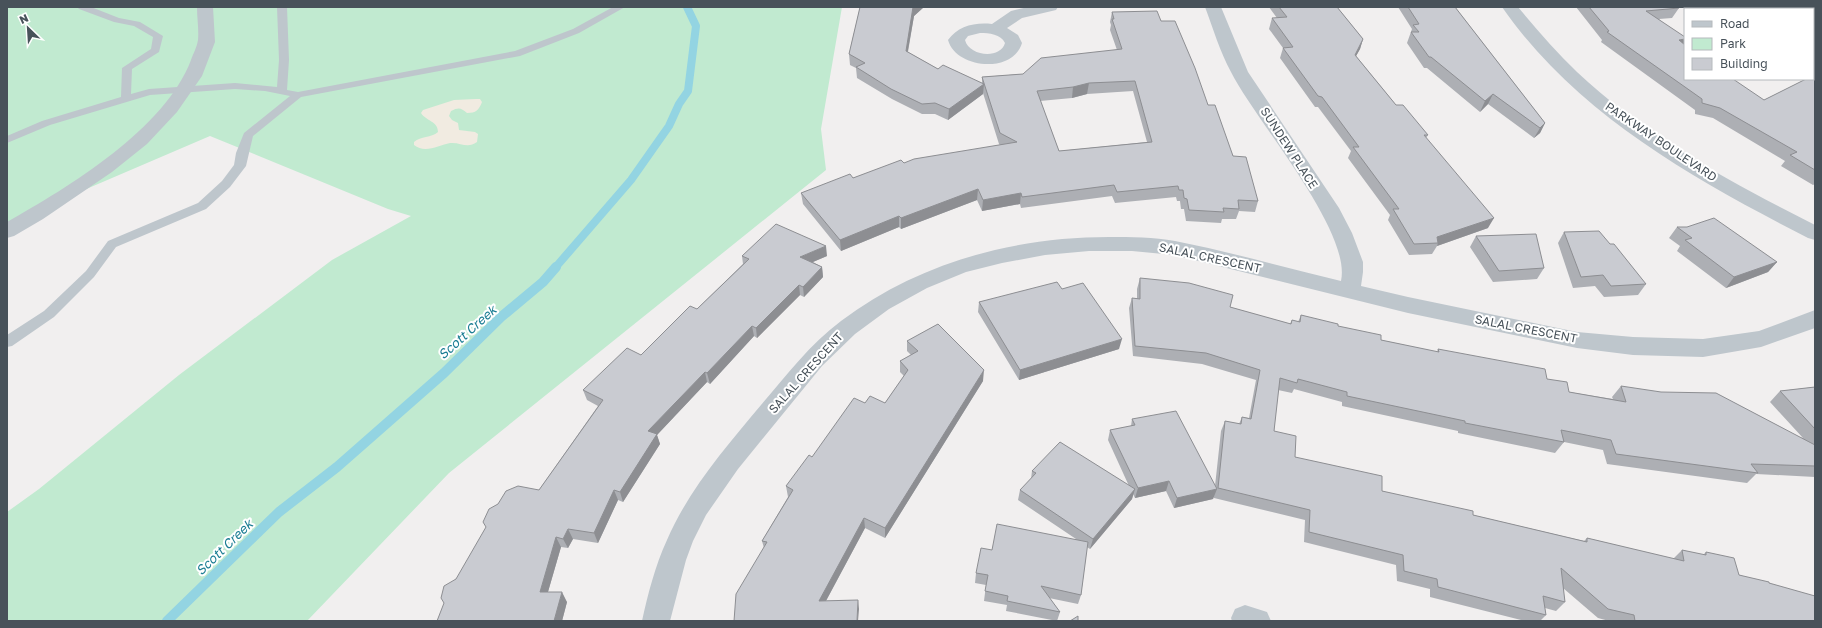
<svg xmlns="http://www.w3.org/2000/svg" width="1822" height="628" viewBox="0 0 1822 628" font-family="'Golos Text',sans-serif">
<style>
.green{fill:#c1ead0}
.sand{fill:#f1ebe1}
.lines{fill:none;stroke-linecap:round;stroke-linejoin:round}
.stream-far1{stroke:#93d4e2;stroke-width:8}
.stream{stroke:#93d4e2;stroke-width:10}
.service{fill:#bec6cc;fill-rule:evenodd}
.minor{fill:#bec6cc;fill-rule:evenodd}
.tertiary{fill:#bec6cc;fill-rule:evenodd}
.wall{fill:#adafb4;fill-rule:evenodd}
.shaded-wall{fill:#8d8e92}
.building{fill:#c9cbd1;stroke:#8d8e92;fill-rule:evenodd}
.labels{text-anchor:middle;stroke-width:4;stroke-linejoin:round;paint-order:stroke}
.street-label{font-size:12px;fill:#48525a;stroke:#fff}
.water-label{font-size:13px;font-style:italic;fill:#1a7d93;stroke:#fff}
</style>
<rect width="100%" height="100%" fill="#f1efef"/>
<path class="green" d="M7,7H842L821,129L826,170L449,473L307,621H7V512L39,489L179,375L332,260L411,216L388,209L210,136L7,223Z"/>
<path class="sand" d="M476,99H480L482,102C479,110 476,113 467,113C461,108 459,107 451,111L449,116L452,120L458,123L459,130L475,132L478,134L477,142C467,149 461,142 450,143C439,145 425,154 414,145V142C421,136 431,138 438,132C438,121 426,121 421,113L423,110L454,100Z"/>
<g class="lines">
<path class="stream-far1" d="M555,268L631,180L669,126L679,104L688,91L696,26L687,7"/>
<path class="stream" d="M167,621L279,512L337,467L444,373L501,317L543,282L556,267"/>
<path class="service" d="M77,7H91L119,18L140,22L163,36L159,52L132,69L131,94L149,89L235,83L277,87L279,60L277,7H287L289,60L287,90L298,92L515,51L573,29L613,7H625L579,33L520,56L301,97L253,136L246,166L230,187L206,209L116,247L94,277L54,317L12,346L7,347V335L44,311L86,271L108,241L198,203L222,181L234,165L236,153L244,133L290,96L265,91L235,89L150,95L50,125L7,143V136L42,121L121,97L122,68L151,49L153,37L134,26L114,22L79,9Z"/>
<path class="minor" d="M197,7H213L215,42L202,76L177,112L147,144L112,172L43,219L14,236L7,238V222C69,187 165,129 191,60C193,54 197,47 198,40C199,30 197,18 197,7Z
M1028,7H1058L1056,10L1022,18L1007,28L1018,35L1022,43C1013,74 956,69 948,40C958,26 975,22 992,24L1011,11ZM980,33C989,33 1001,34 1005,43C1000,60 969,56 965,40L968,36Z
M1205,7H1221L1248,72L1339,208L1352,233L1363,262V272L1361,286L1408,297L1577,332L1633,337L1703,339L1759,331L1815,310V328L1761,347L1703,357L1633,355L1577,348L1408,313L1174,255L1132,251H1089L1045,255L1002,263L966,272L927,288L889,309L855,334L822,366L738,469L706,515L693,541L686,560L670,621H642C648,594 655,566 667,540C689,489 726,447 761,405C786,376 810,344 841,321C918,263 1013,237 1109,237C1131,237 1154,237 1175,241C1231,252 1286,268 1341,281C1352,231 1255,120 1231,72C1220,52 1213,28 1205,7Z
M1245,605L1267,612L1271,621H1232L1231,618L1235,609Z"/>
<path class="tertiary" d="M1502,7H1518C1537,30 1556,52 1577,72C1646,137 1732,183 1815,225V240L1808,238C1695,180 1576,114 1502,7Z"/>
</g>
<path class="wall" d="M860,7H924L914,16L908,52L938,69L982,83V77L1023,74L1117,50L1110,30L1111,25L1110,22L1112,12L1161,21L1208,105L1233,156L1258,201L1255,212L1239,211L1236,219H1222L1221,223L1186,221L1184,209H1181L1180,201H1177L1176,197L1115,203L1112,196L1021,208L1020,204L982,211L977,200L901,229L899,227L841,251L803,204L801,193L904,163L1000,145L999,144L983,93V94L948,120L935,114H922L892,99L857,78L856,68L850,65L849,54ZM1133,91L1147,142L1059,151L1040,101L1072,98L1087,94Z
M1269,7H1337L1363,39L1360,49L1356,56L1396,105L1428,135L1426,138L1488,228L1437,246L1432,254L1409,255L1388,220L1390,215L1348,158L1351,151L1318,107H1315L1280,58L1283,48L1269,29L1272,18H1277Z
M1398,7H1455L1545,123L1540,133L1534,138L1488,104L1480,112L1427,68H1424L1407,43L1412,29Z
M1576,7H1678L1679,8L1672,18L1659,19L1684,44L1685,79L1764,100L1815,75V184L1813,185L1781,166L1785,161L1713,118L1695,114V110L1601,42L1602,40Z
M1771,7H1815V33L1813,32V9H1770Z
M1677,227L1777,262L1768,272L1726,288L1677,251L1680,246L1669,238Z
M1564,232L1610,244L1646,284L1638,295L1604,297L1595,286L1573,288L1558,243Z
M1476,236L1544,268L1537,279L1493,282L1470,247Z
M742,256H827L813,262L822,267L823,277L804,297L800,295L757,338L754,336L710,384L707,382L657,435L660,444L623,502L618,500L598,543L573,539L568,548L561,547L548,592L567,602L562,621H437L456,579L539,490L598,406L587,400L583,390L641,355L697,309L743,264Z
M1140,278L1230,307L1290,324L1292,320L1298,322L1301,315L1381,340L1437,352L1438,349L1547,379L1569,392L1613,399L1612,397L1621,386L1803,438L1770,402L1780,391L1815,387V477L1756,474L1747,483L1607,464L1603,450L1564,442L1555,453L1458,433V431L1342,406V402L1294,389L1292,393L1278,390L1274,431L1295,457L1382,491L1473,515L1584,541L1587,538L1673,559L1682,550L1703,555L1706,552L1739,575L1769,583L1815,621H1609L1598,618L1563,588L1565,602L1556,611L1545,608L1546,615L1540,621H1525L1430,597V589L1397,581L1396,565L1304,542L1305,520L1214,498V496L1213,499L1174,508L1166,491L1135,498L1133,494L1132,499L1090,549L1087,547L1081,595L1078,604L1049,598L1060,612L1057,621L1006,611L1007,605L984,601L986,585L975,583L976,573L992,550L1076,539L1018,500L1020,490L1031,479L1032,471L1129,486L1108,440L1110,430L1131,426L1132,419L1215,486L1221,431L1225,421L1239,424L1242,417L1249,418L1256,380L1202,364L1133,356L1129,308L1132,298L1137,299V289Z
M1062,289L1119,349L1019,380L978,312L979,302Z
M907,341L983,381L885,538L865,528L826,601L859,609L734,621L764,548L762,541L788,497L786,486L812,457L865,403H885L904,376L900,372V361L911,355L907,351Z"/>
<path class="shaded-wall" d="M913,7H924L914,16L906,61V51Z
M1363,39L1360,49L1351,65L1355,55Z
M1685,39V43L1681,49L1679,40Z
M1089,83L1087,94L1072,98L1073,87Z
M984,84L983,94L948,120L949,109Z
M1493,94L1488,104L1480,112L1485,101Z
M1545,123L1540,133L1534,138L1540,128Z
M978,189L977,200L901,229V218Z
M1021,193L1020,204L982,211L983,200Z
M899,216V227L841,251L840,240Z
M1494,218L1488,228L1437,246L1438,243L1437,237Z
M826,246L827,256L801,267L800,257Z
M1777,262L1768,272L1726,288L1734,277Z
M822,267L823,277L804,297L803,287Z
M799,285L800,295L757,338L756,328Z
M752,326L754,336L710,384L707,373Z
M1122,339L1119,349L1019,380L1020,370Z
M984,370L983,381L885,538V528Z
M705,372L707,382L657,435L660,444L623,502L620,492L648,431Z
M1169,481L1166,491L1135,498L1138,488Z
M1135,489L1132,499L1090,549L1093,539Z
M1217,489L1213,499L1174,508L1177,498Z
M614,490L618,500L598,543L594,533Z
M864,518L865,528L821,610L819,601Z
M568,529L573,539L568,548L563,539Z
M556,537L561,547L545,602L540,592Z
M562,592L567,602L562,621H554Z
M858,600L859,609L858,621H857Z"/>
<path class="building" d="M860,7H913L906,51L938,69L943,65L984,84L949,109L935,103L922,104L891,89L856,67L865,63L849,54Z
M1279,7H1337L1363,39L1355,55L1396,105H1403L1428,135H1424L1494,218L1437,237L1438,243L1414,244L1393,209H1399L1353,147H1359L1322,97L1318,96L1283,48L1293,47L1272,18L1287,17Z
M1408,7H1455L1545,123L1540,128L1493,94L1485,101L1431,57H1429L1411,32H1419L1413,25L1419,24Z
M1589,7H1678L1679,8L1646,11L1685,37V39L1679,40L1685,45V79H1733L1764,100L1806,79H1813V76L1815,75V170L1790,155L1797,152L1720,108L1702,103V99L1607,32L1609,31Z
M1792,7H1815V19L1813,18V9H1795Z
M1157,11L1161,21H1175L1195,68L1208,105H1215L1233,156L1246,157L1258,201L1238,200L1239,209L1223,208L1224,212L1189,210L1187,199L1184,198L1183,190H1179L1178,186L1117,192L1114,185L1022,197L1021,193L983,200L978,189L901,218L899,216L840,240L801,193L850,174L853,178L901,160L904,163L914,159L1017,142L1000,133L982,77L1023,74L1041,58L1122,49L1112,19H1114L1112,12ZM1135,81L1152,142L1059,151L1037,91L1073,87L1089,83Z
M1714,218L1777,262L1734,277L1685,240L1692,238L1677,227H1687Z
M776,224L826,246L800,257L822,267L803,287L799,285L756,328L752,326L707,373L705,372L648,431L657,434L620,492L614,490L594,533L568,529L563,539L556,537L540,592H562L554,621H437L444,603L441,598L444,586L456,579L486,527L483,522L489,509L498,504L506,491L518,486L539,490L603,400L583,390L627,348L641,355L690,306L697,309L749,259L742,256Z
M1599,231L1610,244H1614L1646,284L1611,286L1603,275L1581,277L1564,232Z
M1536,234L1544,268L1499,271L1476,236Z
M1140,278L1189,283L1233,295L1230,307L1291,324L1292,320L1300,322L1301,315L1338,324V326L1381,335V340L1439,352L1438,349L1545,369L1547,379L1567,382L1569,392L1626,402L1621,386L1661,392L1716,393L1815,445V466L1751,464L1758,473L1616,454L1611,440L1561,430L1564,442L1465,423V421L1347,396V392L1298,379L1297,383L1280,378L1274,431L1296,436L1295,457L1382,476V491L1473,511V515L1587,542V538L1684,561L1682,550L1706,555V552L1734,558L1739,575L1769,582V583L1815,596V621H1635L1634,615L1608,609L1561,568L1565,602L1543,596L1546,615L1438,587L1437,579L1404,571L1403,555L1309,532L1310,510L1218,488L1225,421L1241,424L1242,417L1251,419L1260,370L1206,353L1135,346L1132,298L1140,299Z
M1057,282L1062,289L1083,283L1122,339L1020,370L979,302Z
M938,324L984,370L885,528L864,518L819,601L858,600L857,621H734L736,594L767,542L762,541L793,490L786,486L809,455L812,457L854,398L865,403L870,396L885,403L908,370L900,361L918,351L907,341Z
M1815,387V429L1780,391Z
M1176,411L1217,489L1177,498L1169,481L1138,488L1110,430L1135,425L1132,419Z
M1060,442L1135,489L1093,539L1020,490L1036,473L1032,471Z
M997,524L1088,542L1081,595L1041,586L1060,612L1007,601L1008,596L985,591L988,575L976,573L981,548L992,550Z
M1078,616V621H1070Z"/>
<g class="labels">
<g class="street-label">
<text transform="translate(1661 142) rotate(34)" y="4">PARKWAY BOULEVARD</text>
<text transform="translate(1289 148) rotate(57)" y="4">SUNDEW PLACE</text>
<text transform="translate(1210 258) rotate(12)" y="4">SALAL CRESCENT</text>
<text transform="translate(1526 329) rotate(11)" y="4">SALAL CRESCENT</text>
<text transform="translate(806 373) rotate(-48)" y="4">SALAL CRESCENT</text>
</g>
<g class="water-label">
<text transform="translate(467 332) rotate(-42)" y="5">Scott Creek</text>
<text transform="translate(224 547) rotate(-44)" y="5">Scott Creek</text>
</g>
</g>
<rect width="1822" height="628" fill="none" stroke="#48525a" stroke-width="16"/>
<rect x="1684" y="8" width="130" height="72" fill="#ffffff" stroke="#b6babd"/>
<rect x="1692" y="21" width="20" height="6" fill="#bec6cc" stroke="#b6babd"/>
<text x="1720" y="28" font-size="12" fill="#48525a">Road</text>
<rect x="1692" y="38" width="20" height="12" fill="#c1ead0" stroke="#b6babd"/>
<text x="1720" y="48" font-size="12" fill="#48525a">Park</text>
<rect x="1692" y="58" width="20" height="12" fill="#c9cbd1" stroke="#b6babd"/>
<text x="1720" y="68" font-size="12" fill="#48525a">Building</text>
<g transform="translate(28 28) rotate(335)" stroke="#ffffff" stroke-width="3" paint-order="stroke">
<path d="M0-3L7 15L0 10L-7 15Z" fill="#48525a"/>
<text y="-6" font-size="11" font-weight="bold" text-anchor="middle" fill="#48525a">N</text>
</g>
</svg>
